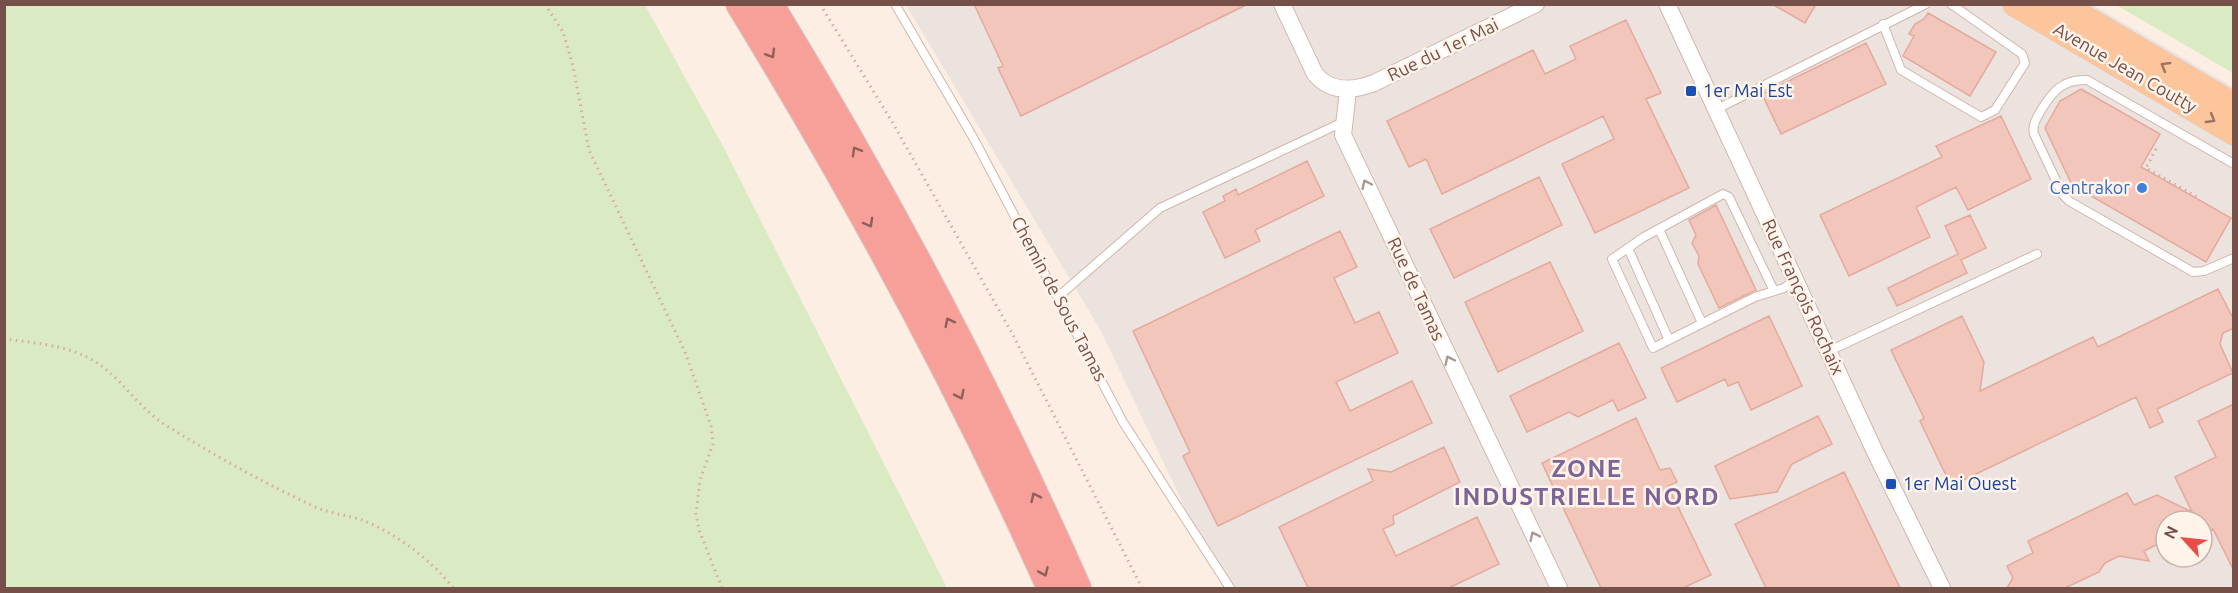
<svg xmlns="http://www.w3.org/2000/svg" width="2238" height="593" viewBox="0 0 2238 593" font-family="Ubuntu,sans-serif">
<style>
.industrial{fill:#ece2de;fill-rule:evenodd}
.green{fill:#daeac2}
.building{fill:#f2c6bb;stroke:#e5a99b;stroke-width:1.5}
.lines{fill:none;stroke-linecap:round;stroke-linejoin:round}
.lane-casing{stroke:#d0b6ad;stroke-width:10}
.street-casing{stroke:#d0b6ad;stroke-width:18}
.primary-casing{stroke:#d8cecc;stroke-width:27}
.highway-casing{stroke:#d8cecc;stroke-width:30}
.path{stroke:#d7a99e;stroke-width:3;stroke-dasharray:1.5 4.5;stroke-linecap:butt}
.lane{stroke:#fff;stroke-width:8}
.street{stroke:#fff;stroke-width:16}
.primary{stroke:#fcc59b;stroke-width:26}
.highway{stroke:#f7a099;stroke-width:28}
.oneway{stroke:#8f6059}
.oneway2{stroke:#9e7362}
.oneway3{stroke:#ac9692}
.transit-dot{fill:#1a4fb4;stroke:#fff3ea;stroke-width:2}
.shop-dot{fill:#3f7fe0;stroke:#fff3ea;stroke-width:2}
.labels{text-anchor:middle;stroke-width:5;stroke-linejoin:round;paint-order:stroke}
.street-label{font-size:18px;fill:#755049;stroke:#fff3ea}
.transit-label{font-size:18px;fill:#164399;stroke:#fff3ea;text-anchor:start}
.shop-label{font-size:18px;fill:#366cbe;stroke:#fff3ea;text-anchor:end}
.district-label{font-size:24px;font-weight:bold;letter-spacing:1.5px;fill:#7d6498;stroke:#fff3ea}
</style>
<rect width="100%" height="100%" fill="#fceee3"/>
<path class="industrial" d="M906,5H2093L2233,87V588H1223L1101,331ZM2166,521H2202V557H2166Z"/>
<path class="green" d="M4,5H645L724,148L947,588H5Z
M2116,5H2233V73Z"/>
<path class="building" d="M974,4H1248L1021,116L998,68L1003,66Z
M1772,4H1816L1805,23Z
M1928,13L1996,52L1970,96L1903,56L1914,36L1909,34L1915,24L1924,19Z
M1626,20L1661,93L1646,99L1689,188L1595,233L1562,164L1614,139L1603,116L1442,194L1426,159L1409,167L1387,121L1533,50L1545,74L1576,59L1570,46Z
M1866,43L1886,84L1781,134L1762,94Z
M2081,89L2160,134L2141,167L2231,218L2206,262L2072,185L2045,128L2060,101Z
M2001,116L2031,179L1968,210L1956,187L1916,207L1930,237L1849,276L1820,215L1942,157L1936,146Z
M1307,161L1324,196L1255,230L1260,241L1225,258L1203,212L1225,201L1223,196L1236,189L1238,195Z
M1539,177L1562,225L1454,278L1430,229Z
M1716,205L1756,290L1719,308L1698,264L1699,256L1692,243L1696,235L1689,220Z
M1970,215L1986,248L1961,260L1967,273L1897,306L1888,288L1958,254L1945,226Z
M1340,231L1357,267L1334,278L1355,323L1379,312L1398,353L1336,382L1350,411L1412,381L1432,423L1218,526L1183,456L1190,452L1133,331Z
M1550,262L1583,331L1498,372L1465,302Z
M2218,289L2234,320V328L2223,333L2220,344L2233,373L2157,409L2163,422L2150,428L2136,397L1951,486L1920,421L1924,418L1891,350L1962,316L1984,362L1980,391L2093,337L2098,347Z
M1769,316L1802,386L1751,410L1738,382L1728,386L1725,379L1677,402L1661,368Z
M1619,343L1646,398L1618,411L1613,400L1578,417L1569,412L1527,432L1510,396Z
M2234,404V571L2213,529L2202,534V521H2166V540L2144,551L2149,561L2119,556L2105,563L2099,572L2065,588H2007L2013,578L2007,566L2033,553L2028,541L2127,493L2134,505L2157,495L2192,512L2175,477L2216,457L2198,421Z
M1818,416L1832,444L1792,464L1777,492L1730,499L1715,466Z
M1636,418L1660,470L1670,468L1677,482L1668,486L1711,575L1683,588H1601L1542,463Z
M1444,447L1460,482L1393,516L1394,524L1383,529L1396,556L1477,517L1499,564L1449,588H1308L1279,527L1373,481L1368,469L1391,472Z
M1844,472L1900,588H1766L1735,524Z"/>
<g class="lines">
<defs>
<path id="lane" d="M895,4L974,139L1123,422L1230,588
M1883,24L1901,70L1981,117L1995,110L2025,63L2022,54L1951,4
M1717,109L1926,4
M2234,164L2087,80C2062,79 2052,92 2040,112C2036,120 2032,125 2034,134L2063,195L2069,201L2193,272L2204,271L2234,258
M1659,229L1702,323
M1628,248L1669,340
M1774,291L1729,197L1723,194L1644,237L1612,259L1653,348L1755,297L1784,288L1795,280
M1059,296L1160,208L1343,122
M1829,351L2037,254"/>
<path id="street" d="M1282,4L1315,74C1331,93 1353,91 1374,83L1536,4
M1667,4L1876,454L1942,588
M1348,90L1343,135L1559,588"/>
<path id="primary" d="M2016,4L2234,132
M2060,4L2234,106"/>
<path id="highway" d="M740,4C856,193 961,387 1051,588
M769,4C884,192 988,387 1077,588"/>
</defs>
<use href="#lane" class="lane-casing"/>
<use href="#street" class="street-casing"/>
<use href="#primary" class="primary-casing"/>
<use href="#highway" class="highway-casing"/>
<path class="path" d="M545,4L563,32L573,66L589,150L685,352L711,426L713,444L700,480L696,514L699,530L722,588
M820,4L891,120L1012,333L1142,588
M2156,149L2146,168L2197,197
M4,339C30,342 61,345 85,356C119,372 136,407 167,426C214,455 262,482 311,505C326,513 342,514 359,519C392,530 433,561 453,588"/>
<use href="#lane" class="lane"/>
<use href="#street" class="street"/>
<use href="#primary" class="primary"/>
<use href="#highway" class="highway"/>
</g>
<defs><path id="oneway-chevron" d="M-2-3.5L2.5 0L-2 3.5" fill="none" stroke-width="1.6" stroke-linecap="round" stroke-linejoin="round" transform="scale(1.5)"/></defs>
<g class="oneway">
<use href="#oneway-chevron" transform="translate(771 54) rotate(59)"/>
<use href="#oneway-chevron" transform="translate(856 151) rotate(-120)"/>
<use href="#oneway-chevron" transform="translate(869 223) rotate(61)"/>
<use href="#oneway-chevron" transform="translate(949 322) rotate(-117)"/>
<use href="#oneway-chevron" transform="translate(960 395) rotate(64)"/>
<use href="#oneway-chevron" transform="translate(1035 497) rotate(-116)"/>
<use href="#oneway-chevron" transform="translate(1044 572) rotate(66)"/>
</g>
<g class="oneway2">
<use href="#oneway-chevron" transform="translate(2165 66) rotate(-150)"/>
<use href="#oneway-chevron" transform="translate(2211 119) rotate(30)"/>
</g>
<g class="oneway3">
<use href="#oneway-chevron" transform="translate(1366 184) rotate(-115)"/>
<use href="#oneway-chevron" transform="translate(1449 360) rotate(-115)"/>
<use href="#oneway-chevron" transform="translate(1534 536) rotate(-116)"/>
</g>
<g class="transit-dot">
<rect x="1685" y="85" width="12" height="12" rx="3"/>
<rect x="1885" y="478" width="12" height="12" rx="3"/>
</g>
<circle class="shop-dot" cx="2142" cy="188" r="6"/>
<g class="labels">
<g class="street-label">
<text transform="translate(1443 50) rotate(-26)" y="6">Rue du 1er Mai</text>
<text transform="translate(2125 68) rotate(30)" y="6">Avenue Jean Coutty</text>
<text transform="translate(1416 289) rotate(65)" y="6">Rue de Tamas</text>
<text transform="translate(1803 297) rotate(65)" y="6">Rue François Rochaix</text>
<text transform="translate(1059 299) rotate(62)" y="6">Chemin de Sous Tamas</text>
</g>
<g class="transit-label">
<text x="1703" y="97">1er Mai Est</text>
<text x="1903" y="490">1er Mai Ouest</text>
</g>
<g class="shop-label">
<text x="2130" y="194">Centrakor</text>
</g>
<g class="district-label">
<text x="1587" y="477">ZONE<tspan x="1587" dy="28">INDUSTRIELLE NORD</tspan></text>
</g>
</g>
<rect width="2238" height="593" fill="none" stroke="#755049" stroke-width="12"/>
<g transform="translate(2184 539) rotate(297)"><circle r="28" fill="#fff3ea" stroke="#c8b2aa" stroke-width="1.5"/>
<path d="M0-4.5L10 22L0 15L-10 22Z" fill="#e84d47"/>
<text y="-9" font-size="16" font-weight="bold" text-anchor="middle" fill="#755049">N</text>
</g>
</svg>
